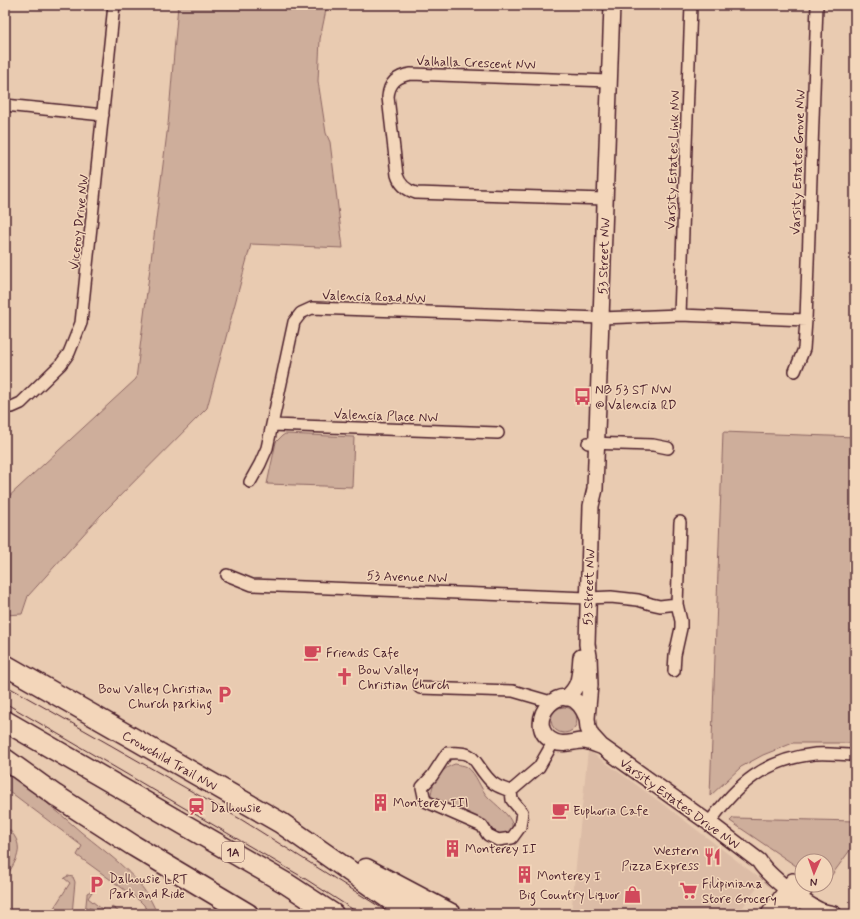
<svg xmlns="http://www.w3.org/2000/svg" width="860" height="919" viewBox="0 0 860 919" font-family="Mynerve,sans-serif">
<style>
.built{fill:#dcbca6}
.green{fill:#ceae9b;stroke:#8c6663}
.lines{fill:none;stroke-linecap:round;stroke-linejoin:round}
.street-casing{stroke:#4a1f2b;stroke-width:14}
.secondary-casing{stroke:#4a1f2b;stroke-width:18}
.highway-casing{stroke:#4a1f2b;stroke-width:23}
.street{stroke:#f3d6ba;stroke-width:11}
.secondary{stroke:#f3d6ba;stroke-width:15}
.highway{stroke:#f3d6ba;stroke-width:20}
.tram{stroke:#4a1f2b;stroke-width:1}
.labels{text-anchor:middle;stroke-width:3;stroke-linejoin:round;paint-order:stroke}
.shield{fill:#f3d6ba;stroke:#7d5656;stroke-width:1}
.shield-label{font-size:12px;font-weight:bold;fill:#4a1f2b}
.street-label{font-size:13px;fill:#4a1f2b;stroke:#f3d6ba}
.poi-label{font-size:13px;fill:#4a1f2b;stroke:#f3d6ba;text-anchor:start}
</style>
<rect width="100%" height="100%" fill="#e9cbb1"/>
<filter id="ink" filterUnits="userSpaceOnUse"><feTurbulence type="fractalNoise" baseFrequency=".025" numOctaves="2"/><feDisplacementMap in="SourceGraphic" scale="8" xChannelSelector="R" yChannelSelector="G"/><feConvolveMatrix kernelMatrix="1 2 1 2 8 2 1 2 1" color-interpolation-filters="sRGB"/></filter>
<g filter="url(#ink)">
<path class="built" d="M588,750L667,807L762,880L738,914H571Z"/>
<path class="green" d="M178,5H327L320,39L318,81L326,133L330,142L343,248L251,244L207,408L100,516L28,596L22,614L5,615V500L136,379L168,125Z
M723,432L855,437V743H793L763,755L741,767L710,796Z
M285,434L354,437L352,487L267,484L276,442L282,436Z
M551 720a13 13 0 1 1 26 0a13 13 0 1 1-26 0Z
M455,764C459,765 464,765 467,767C477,774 480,789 488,797C495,804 511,816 512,824C513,831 507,835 502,838L431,799C430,784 441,768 455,764Z
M5,770C31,789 56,810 81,832C109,855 144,878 157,914H148L144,905L140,901L78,856L77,855L82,846L5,788Z
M733,818L855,821V847L853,846L826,883V861H802V870L730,821Z
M5,826C27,844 18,859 5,878Z
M68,876L73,877L75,882L72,914H43V910L50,914L70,883L64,878Z
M91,891L92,892L88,898L107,913L112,907L122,914H107L89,908L87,914H85L87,895V893Z"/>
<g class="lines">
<defs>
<path id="street" d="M5,105L103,115
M605,199L416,193C406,190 400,185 397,175L388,97C389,83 397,76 411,74L609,81
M680,315L691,5
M795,371L804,349L806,320
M5,407H12L21,403L61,364L69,353L81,323L114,5
M272,425L498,433
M588,443L653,445L668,448
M250,482L260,464L267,448L294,322L301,313L312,308L601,318L680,315L806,320L817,5
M227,575L252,585L588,598L611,597L638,600L651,604L660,606L677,604
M674,671L675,655L681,628V621L677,604L680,522
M420,688L513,691L551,702
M447,753C476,751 471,758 487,777C493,785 501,788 511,791L512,800L522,812L520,827L512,838L498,840L488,835L482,826L425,801L422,787L432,776Z
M511,791L539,767L554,741
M709,823C737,784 766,759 815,754C828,753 842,755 855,755"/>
<path id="secondary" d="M612,5L595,489L591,506L587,644L589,656L590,685L587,718L588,728L591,735L601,746L709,823L759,861C767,875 803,903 819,910C823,912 829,913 834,914
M566,698C581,685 579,676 581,657
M587,718C567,666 517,726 555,742C564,746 574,741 583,741C588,741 595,744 600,746
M769,914L793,881
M787,914L805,889"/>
<path id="highway" d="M5,665L281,823L411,914
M5,721L287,884L333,914
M5,759L55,795L134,846L248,914
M366,869L451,914"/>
</defs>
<use href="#street" class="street-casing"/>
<use href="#secondary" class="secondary-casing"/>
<use href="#highway" class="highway-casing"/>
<use href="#street" class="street"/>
<use href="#secondary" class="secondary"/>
<use href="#highway" class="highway"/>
<path class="tram" d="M5,685L242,820L391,914
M5,703L304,878L360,914"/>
</g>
</g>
<defs>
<symbol id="bus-bare" viewBox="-9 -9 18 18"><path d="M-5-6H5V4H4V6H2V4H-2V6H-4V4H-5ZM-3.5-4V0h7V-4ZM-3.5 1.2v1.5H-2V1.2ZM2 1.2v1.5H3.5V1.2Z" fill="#d1495b" stroke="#f3d6ba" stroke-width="2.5" paint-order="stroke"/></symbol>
<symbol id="cafe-bare" viewBox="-9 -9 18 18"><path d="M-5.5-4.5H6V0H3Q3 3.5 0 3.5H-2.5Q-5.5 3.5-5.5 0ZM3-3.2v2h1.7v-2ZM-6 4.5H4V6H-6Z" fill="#d1495b" stroke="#f3d6ba" stroke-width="2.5" paint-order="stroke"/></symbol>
<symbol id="church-bare" viewBox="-9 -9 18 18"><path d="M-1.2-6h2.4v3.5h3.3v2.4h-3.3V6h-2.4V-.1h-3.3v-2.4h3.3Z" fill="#d1495b" stroke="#f3d6ba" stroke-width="2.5" paint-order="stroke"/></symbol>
<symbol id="parking-bare" viewBox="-9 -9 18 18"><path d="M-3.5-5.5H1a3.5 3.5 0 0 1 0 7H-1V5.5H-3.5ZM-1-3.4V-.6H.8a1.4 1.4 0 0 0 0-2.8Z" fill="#d1495b" stroke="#f3d6ba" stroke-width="2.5" paint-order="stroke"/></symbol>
<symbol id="building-bare" viewBox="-9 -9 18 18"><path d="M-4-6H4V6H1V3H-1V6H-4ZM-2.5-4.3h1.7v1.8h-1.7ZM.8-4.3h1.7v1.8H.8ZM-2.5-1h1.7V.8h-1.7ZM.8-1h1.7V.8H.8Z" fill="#d1495b" stroke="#f3d6ba" stroke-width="2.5" paint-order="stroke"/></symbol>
<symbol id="station-bare" viewBox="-9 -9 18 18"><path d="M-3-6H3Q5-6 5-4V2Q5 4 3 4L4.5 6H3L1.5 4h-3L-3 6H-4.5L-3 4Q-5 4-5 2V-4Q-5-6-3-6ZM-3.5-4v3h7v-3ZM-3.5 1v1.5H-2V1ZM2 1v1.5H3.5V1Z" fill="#d1495b" stroke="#f3d6ba" stroke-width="2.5" paint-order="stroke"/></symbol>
<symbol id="restaurant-bare" viewBox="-9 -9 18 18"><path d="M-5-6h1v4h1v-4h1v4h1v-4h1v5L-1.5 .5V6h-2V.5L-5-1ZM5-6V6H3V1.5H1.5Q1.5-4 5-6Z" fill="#d1495b" stroke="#f3d6ba" stroke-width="2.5" paint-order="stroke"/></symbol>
<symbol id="supermarket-bare" viewBox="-9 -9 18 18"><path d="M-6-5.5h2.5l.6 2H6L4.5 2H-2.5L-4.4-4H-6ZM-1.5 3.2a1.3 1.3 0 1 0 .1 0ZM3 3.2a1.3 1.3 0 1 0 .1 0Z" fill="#d1495b" stroke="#f3d6ba" stroke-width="2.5" paint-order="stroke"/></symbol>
<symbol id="shop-bare" viewBox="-9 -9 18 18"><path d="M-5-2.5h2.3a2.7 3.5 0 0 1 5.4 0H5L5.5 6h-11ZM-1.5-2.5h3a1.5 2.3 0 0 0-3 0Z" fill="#d1495b" stroke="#f3d6ba" stroke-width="2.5" paint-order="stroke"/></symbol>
</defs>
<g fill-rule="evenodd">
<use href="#bus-bare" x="570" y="384" width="25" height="25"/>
<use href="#cafe-bare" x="300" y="640" width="25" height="25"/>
<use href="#church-bare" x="332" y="664" width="25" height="25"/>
<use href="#parking-bare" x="212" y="682" width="25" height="25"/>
<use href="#building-bare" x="368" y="790" width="25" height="25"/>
<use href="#station-bare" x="184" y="794" width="25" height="25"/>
<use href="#cafe-bare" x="548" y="798" width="25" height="25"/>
<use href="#building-bare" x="440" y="836" width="25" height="25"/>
<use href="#restaurant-bare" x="700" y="844" width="25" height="25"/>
<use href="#building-bare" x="512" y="862" width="25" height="25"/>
<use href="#parking-bare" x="84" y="872" width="25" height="25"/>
<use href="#supermarket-bare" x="676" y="878" width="25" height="25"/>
<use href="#shop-bare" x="620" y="882" width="25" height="25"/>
</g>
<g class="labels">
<rect class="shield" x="222" y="842" width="22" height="20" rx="3"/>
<g class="shield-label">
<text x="233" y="856">1A</text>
</g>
<g class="street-label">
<text transform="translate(476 62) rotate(2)" y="5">Valhalla Crescent NW</text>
<text transform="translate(672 160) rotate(-88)" y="5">Varsity Estates Link NW</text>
<text transform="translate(797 162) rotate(-88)" y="5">Varsity Estates Grove NW</text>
<text transform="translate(78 222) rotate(-84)" y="5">Viceroy Drive NW</text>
<text transform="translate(603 256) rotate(-88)" y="5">53 Street NW</text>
<text transform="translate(374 296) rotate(2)" y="5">Valencia Road NW</text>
<text transform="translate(386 415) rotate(2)" y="5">Valencia Place NW</text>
<text transform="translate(407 576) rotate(2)" y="5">53 Avenue NW</text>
<text transform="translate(588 587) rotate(-88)" y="5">53 Street NW</text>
<text transform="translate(170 760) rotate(30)" y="5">Crowchild Trail NW</text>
<text transform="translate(680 803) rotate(36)" y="5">Varsity Estates Drive NW</text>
</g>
<g class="poi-label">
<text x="595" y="394">NB 53 ST NW<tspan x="595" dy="15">@ Valencia RD</tspan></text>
<text x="326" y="657">Friends Cafe</text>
<text x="358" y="674">Bow Valley<tspan x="358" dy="15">Christian Church</tspan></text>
<text x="212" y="693" text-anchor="end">Bow Valley Christian<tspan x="212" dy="15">Church parking</tspan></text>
<text x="393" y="807">Monterey III</text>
<text x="210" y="812">Dalhousie</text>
<text x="573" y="815">Euphoria Cafe</text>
<text x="465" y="853">Monterey II</text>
<text x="699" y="855" text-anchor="end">Western<tspan x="699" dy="15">Pizza Express</tspan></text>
<text x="537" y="880">Monterey I</text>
<text x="109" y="883">Dalhousie LRT<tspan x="109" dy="15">Park and Ride</tspan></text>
<text x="702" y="888">Filipiniana<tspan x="702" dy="15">Store Grocery</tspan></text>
<text x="620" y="899" text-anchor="end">Big Country Liquor</text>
</g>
</g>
<rect width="860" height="919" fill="none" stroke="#f3d6ba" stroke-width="20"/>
<rect x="10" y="10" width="840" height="899" fill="none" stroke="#4a1f2b" stroke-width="1.5" filter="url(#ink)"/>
<g transform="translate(814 873) rotate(182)"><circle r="19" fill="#f3d6ba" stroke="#af8d81"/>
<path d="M0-3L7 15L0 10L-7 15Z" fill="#d1495b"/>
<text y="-6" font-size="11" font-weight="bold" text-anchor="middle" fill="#4a1f2b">N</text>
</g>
</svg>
